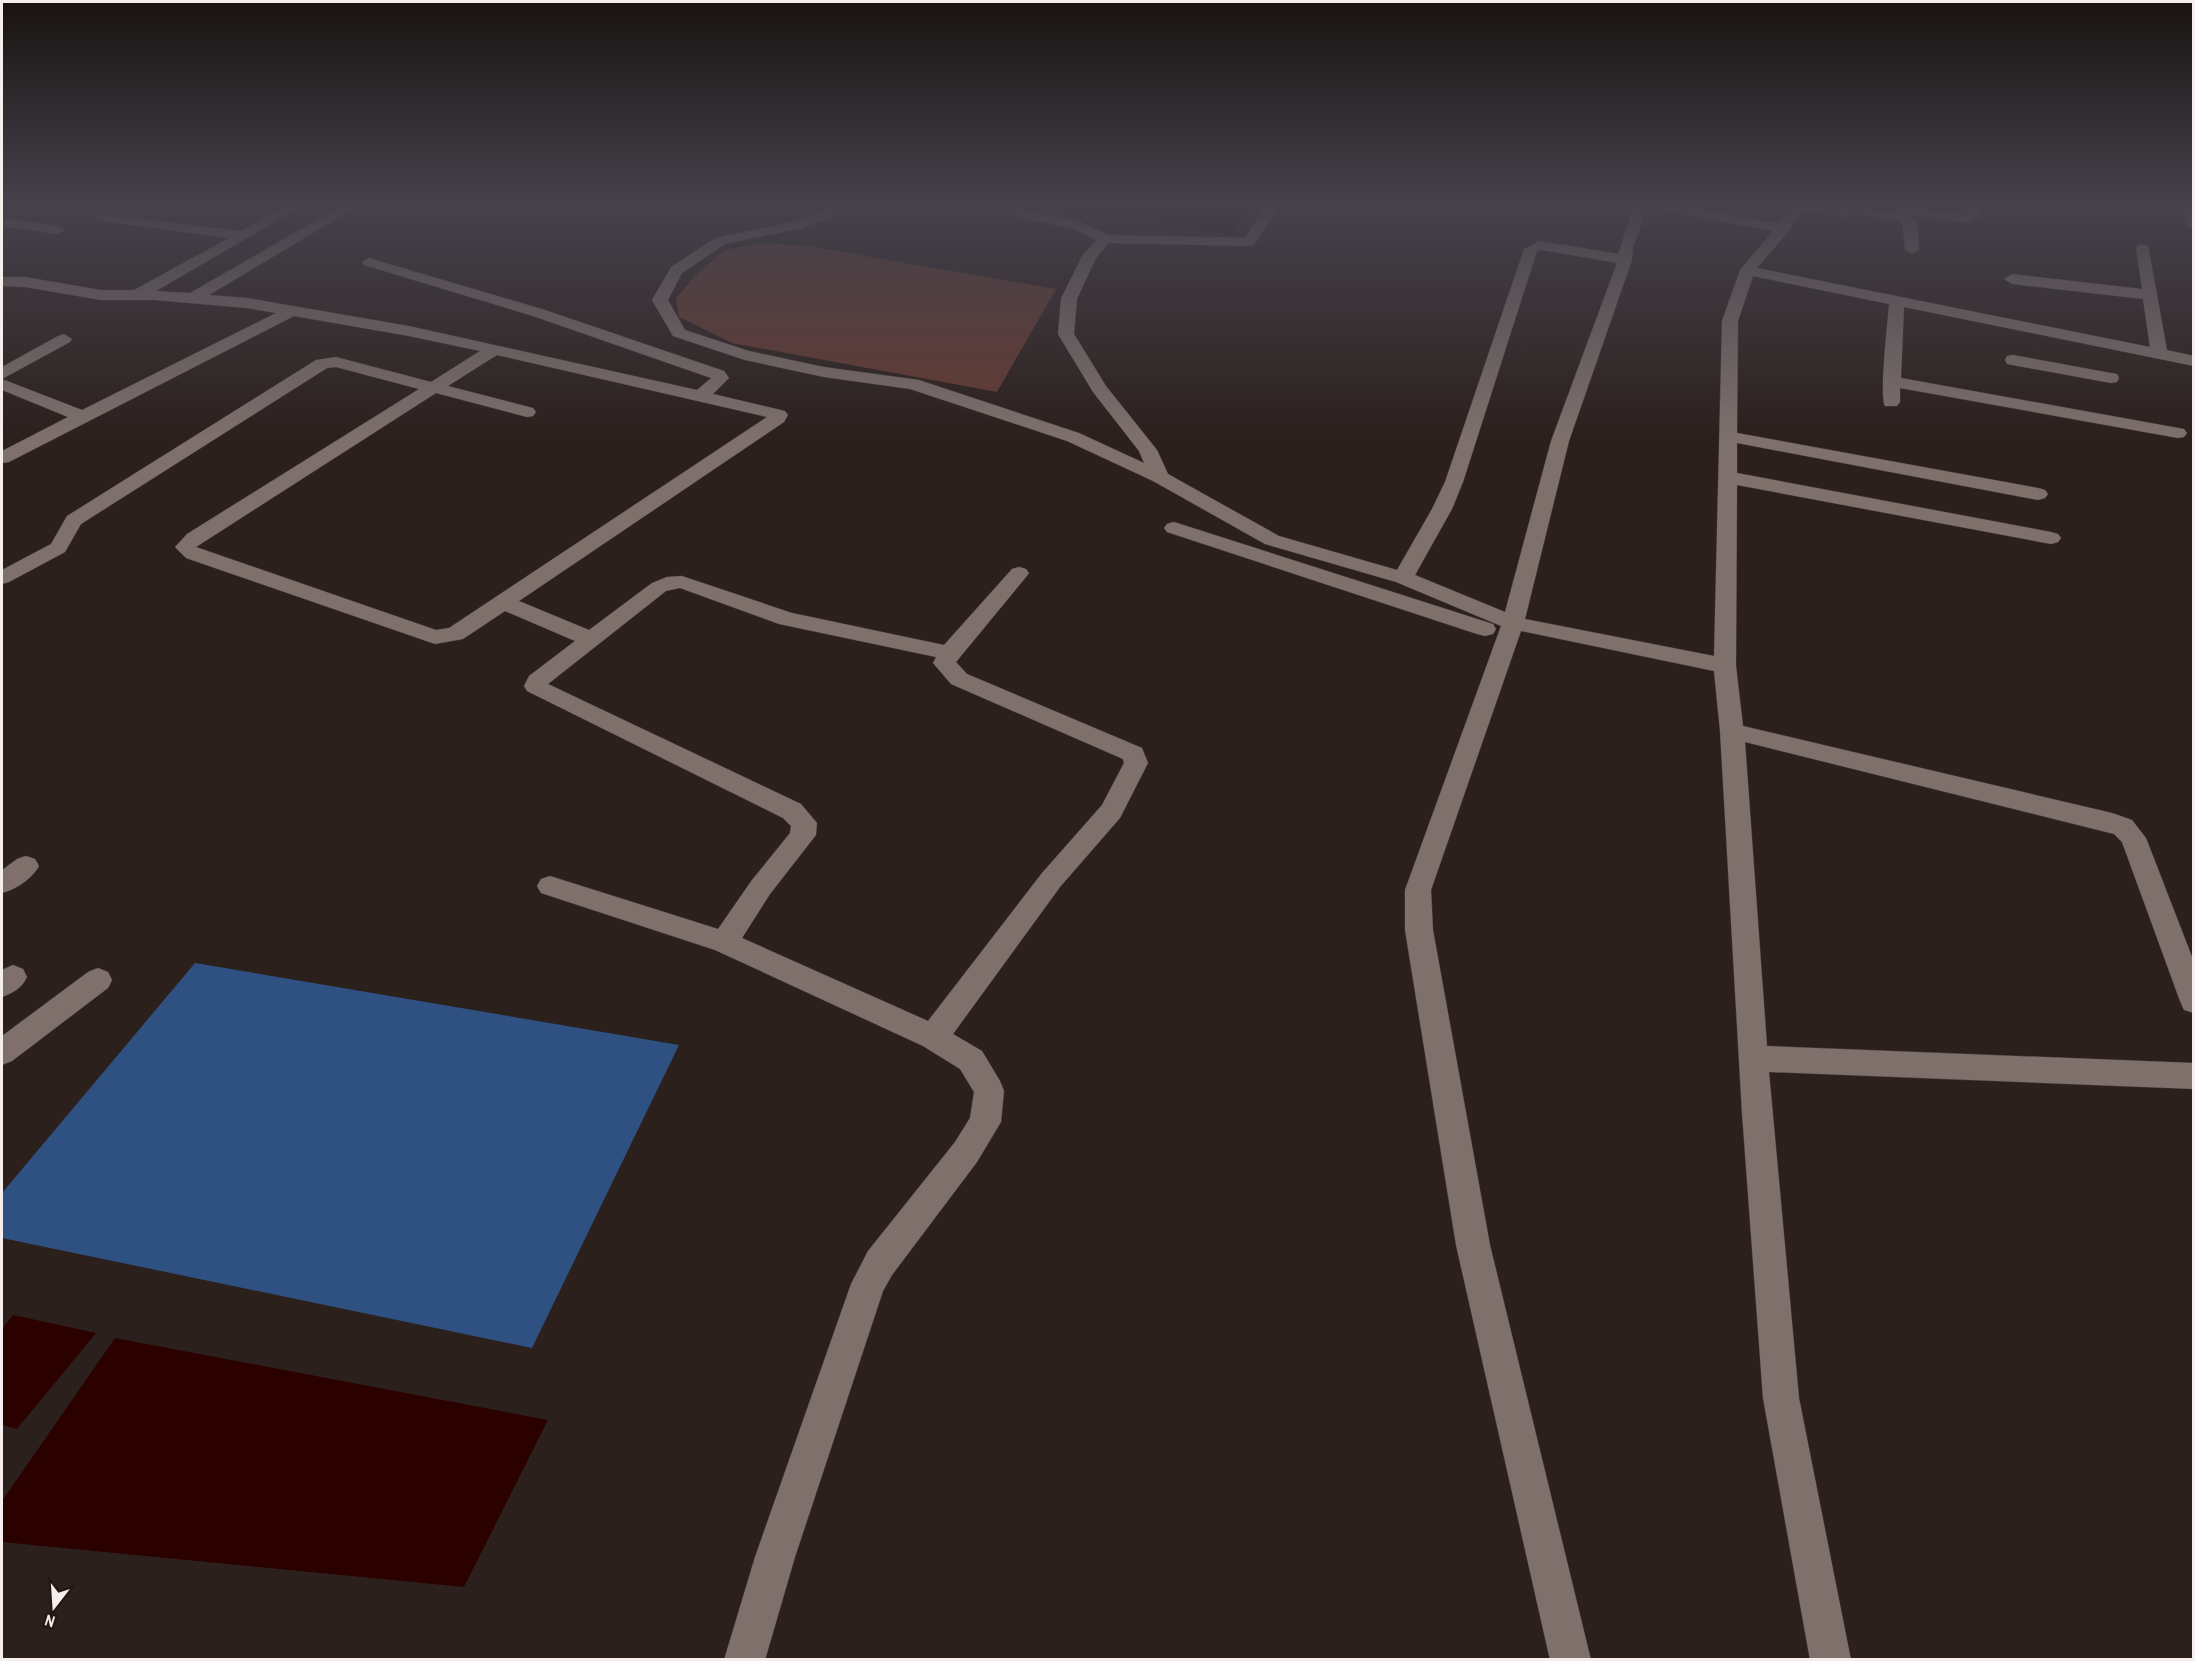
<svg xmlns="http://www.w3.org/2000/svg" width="2195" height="1661" viewBox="0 0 2195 1661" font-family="'Archivo Narrow',sans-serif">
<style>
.green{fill:#653a31}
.water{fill:#2b0100}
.building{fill:#2e5182}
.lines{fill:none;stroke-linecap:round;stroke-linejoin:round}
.minor-casing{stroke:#463c39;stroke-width:1}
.minor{fill:#7f706c;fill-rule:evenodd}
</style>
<rect width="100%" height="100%" fill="#2c201d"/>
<path class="green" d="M764,243L807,246L1056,289L997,392L732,343L679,317L676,298L697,274L725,250Z"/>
<path class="water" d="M1037,206H1252L1232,235Z
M13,1315L96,1333L17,1429L2,1425V1329Z
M115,1338L548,1420L464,1587L2,1542V1501Z"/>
<path class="building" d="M195,963L679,1045L532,1348L2,1238V1193Z"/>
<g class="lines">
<defs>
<path id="minor" d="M285,206H302L156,291L190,293L341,206H358L209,295L247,298L409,326L697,390L711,378L533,316L364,265L362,262L369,258L545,310L724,371L729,378L713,394L785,411L788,415L784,422L519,601L589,630L652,583L667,577L682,576L792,613L944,645L1012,569L1019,567L1026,569L1029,573L1026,577L956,662L967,674L1142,748L1148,763L1120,818L1060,887L953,1034L982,1051L1000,1081L1004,1091L1001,1122L977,1162L892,1275L883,1291L795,1557L765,1660H724L755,1557L851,1284L868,1251L955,1142L970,1118L974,1092L960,1069L923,1046L715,950L541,893L537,886L541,879L550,876L718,929L752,880L790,833L791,826L783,818L527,691L524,686L529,676L575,641L505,611L463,639L435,644L186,558L175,547L187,534L419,389L336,367L327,368L81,524L65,552L9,582L2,584V570L51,544L67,516L316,360L336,357L431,382L480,351L409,336L294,316L9,462L2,463V451L68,417L2,390V367L58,336L64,334L72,339L70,342L2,379L82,410L276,313L247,308L154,300H101L25,287L2,286V277H25L101,290H134L229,238L103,221L98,220L96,217L98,214L241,231ZM497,355L767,417L449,628L436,630L196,547L436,393L527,417L533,416L536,412L533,408L448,386ZM680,588L779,624L936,657L933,663L951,684L1123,759L1124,763L1102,805L1042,873L928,1021L742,938L770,894L816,835L817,823L801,804L548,684L666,591Z
M831,206H849L829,218L802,228L725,244L682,273L668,300L685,330L749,351L824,367L919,380L1079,433L1144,463L1139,451L1093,392L1058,334L1061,299L1082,256L1096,240L1072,228L1016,217L999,206H1016L1025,211L1081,222L1108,235L1245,238L1265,206H1279L1254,245L1249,246L1109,243L1096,258L1077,299L1074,334L1106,386L1157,450L1168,474L1279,536L1397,570L1432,509L1445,482L1524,249L1540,241L1618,254L1634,206H1648L1633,247L1632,260L1569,441L1525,619L1714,656L1722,321L1740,270L1773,231L1661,210L1654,206H1683L1779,224L1790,206H1829L1845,209L1846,206L1895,212L1892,209L1894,206L1966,214L1963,206H1977L1980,216L1969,223L1909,215L1917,223L1919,250L1912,254L1905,250L1902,221L1855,214L1846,217L1802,210L1788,232L1757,268L2150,347L2143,299L2012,284L2004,279L2012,274L2142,289L2136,248L2138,245H2148L2167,350L2194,356V366L1904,307L1901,378L2184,429L2187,433L2184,437L2178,438L1900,388V402L1897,406H1885C1879,397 1888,320 1889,304L1753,276L1738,321L1737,433L2038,488L2045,490L2048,494L2045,498L2038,500L1737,443V473L2051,532L2058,534L2061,538L2058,542L2051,544L1737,485L1736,666L1743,726L2112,813L2132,820L2146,838L2194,962V1013L2184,1010L2180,1001L2122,842L2114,834L1745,742L1767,1046L2194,1063V1089L1769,1072L1799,1398L1851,1660H1810L1763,1398L1742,1113L1720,731L1714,671L1521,631L1431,890L1433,930L1490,1245L1591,1660H1550L1456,1245L1405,930V890L1501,626L1396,582L1265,544L1153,481L1067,441L910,389L824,377L745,360L673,336L652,300L671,267L715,238L793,222ZM1542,250L1617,263L1551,441L1505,612L1415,575L1452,509L1463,482L1537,251Z
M2180,206H2194V230L2187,226Z
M2,218L58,226L65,230L58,234L2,226Z
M2013,355L2111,373L2117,374L2119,378L2117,382L2111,383L2007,364L2005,360L2007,356Z
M1174,522L1493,624L1496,629L1493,634L1485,636L1477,634L1167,532L1164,528L1167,524Z
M26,856L35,859L39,866C32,879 15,890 2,893V870L17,859Z
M13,965L23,969L27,977C22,988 13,993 2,997V970Z
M98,968L108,972L112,980L108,988L12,1061L2,1065V1036L88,972Z"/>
</defs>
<use href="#minor" class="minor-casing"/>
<use href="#minor" class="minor"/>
</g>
<linearGradient id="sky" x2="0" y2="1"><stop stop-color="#181210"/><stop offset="0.47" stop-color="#45424c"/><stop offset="1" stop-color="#45424c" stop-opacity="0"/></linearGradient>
<rect width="2195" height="439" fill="url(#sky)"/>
<rect width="2195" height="1661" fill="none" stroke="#f6eeec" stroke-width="6"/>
<g transform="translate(54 1607) rotate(197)" stroke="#221714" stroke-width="4.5" paint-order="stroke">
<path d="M0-4.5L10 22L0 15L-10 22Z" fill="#f6eeec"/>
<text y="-9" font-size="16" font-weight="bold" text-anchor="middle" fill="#f6eeec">N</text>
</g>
</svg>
